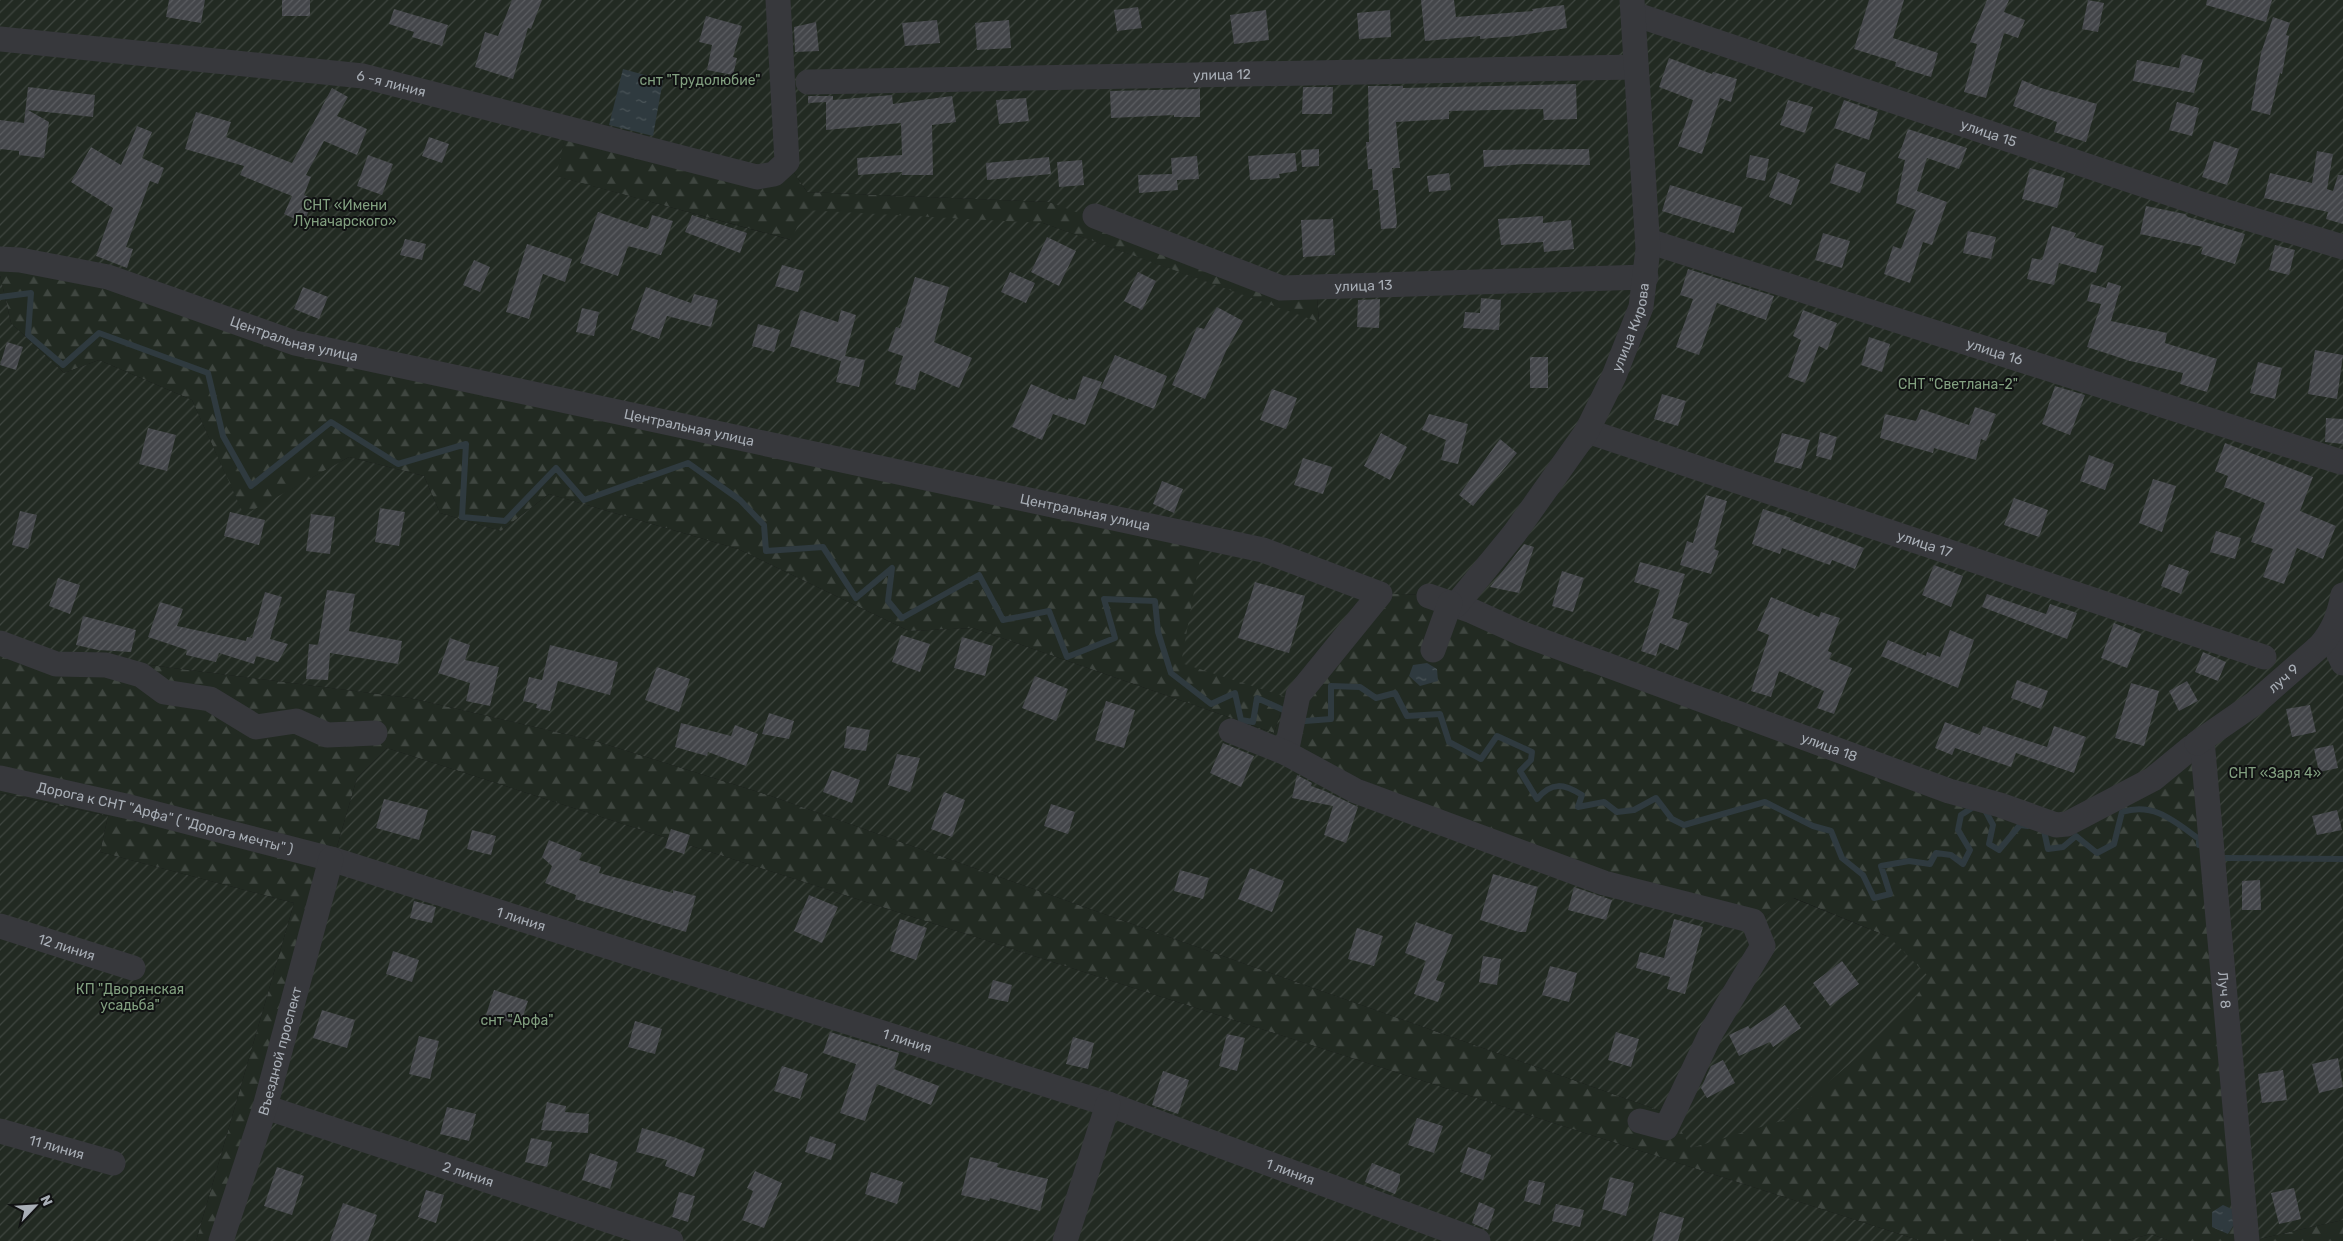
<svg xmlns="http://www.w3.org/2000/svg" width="2343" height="1241" viewBox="0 0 2343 1241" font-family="Rubik,sans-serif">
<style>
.forest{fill:url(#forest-firs)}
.garden{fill:url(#garden-furrows);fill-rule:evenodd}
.water{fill:url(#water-ripples)}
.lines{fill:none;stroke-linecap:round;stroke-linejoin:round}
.stream{stroke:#2f3a3f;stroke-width:6}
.building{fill:url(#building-hatch)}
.minor{stroke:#37383c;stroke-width:25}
.labels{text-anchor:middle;stroke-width:4;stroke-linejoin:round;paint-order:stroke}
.street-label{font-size:14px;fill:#a8aeb6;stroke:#101112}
.park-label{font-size:14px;fill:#82a080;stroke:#101112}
</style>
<defs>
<pattern id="forest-firs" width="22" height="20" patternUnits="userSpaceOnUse" patternTransform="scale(1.25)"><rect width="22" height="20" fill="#222a22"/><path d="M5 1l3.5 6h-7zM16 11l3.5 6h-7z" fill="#3f4640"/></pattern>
<pattern id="garden-furrows" width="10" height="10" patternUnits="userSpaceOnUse" patternTransform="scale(1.25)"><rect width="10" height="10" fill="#222a22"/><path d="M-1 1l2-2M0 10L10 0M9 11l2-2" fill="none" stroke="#3f4640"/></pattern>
<pattern id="water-ripples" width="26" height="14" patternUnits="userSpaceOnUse" patternTransform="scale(1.25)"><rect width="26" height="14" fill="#2f3a3f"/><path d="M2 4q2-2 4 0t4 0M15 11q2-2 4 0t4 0" fill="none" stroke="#4a5458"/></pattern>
<pattern id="building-hatch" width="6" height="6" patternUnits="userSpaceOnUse" patternTransform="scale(1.25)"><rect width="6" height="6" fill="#44464a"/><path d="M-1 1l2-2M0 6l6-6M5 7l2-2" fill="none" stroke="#5c5e62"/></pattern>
</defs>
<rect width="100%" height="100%" fill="#151617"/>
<path class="forest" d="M567,129L787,162L807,192L1049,202L1316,287L1319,323L1043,223L792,240L555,176Z
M0,260L1204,537L1286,697L1274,733L973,628L909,631L738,549L549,494L501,531L440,513L424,476L349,457L244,516L192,400L99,360L64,373L11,323L0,275Z
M1377,593L1423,595L2204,738L2247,1241H2170L2151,1234L2124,1241H1921L387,748L357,778L222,1241H196L294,903L100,852L108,816L0,793V637L71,655L410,698L595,741L768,795L1672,1115L1784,1120L1822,1086L1889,937L1794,898L1754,924L1604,883L1287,748L1298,695Z
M2343,1220V1241H2250Z"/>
<path class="garden" d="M0,0H2343V1220L2250,1241L2204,739L2067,824L1423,595L1377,593L1298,695L1287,748L1356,791L1754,924L1793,898L1889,937L1929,977L1900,1021L1784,1120L1691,1148L1672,1115L768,795L595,741L410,698L71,655L0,637V275L11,323L64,373L99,360L192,400L244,515L349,457L424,476L440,513L501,531L549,494L738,549L909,631L973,628L1274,733L1286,697L1181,663L1204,537L295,343L108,277L0,260ZM567,129L757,177L787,162L807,192L1049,202L1281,288L1316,287L1319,322L1043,223L805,210L791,240L556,176Z
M387,748L1921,1241H222L357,778Z
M0,793L108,816L100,852L294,903L196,1241H0Z
M2151,1234L2170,1241H2124Z"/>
<path class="water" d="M623,69L663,80L653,136L609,125Z
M1427,663L1437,669L1438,681L1420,686L1409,676L1413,665Z
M2223,1205L2236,1211L2235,1223L2228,1234L2212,1227V1212Z"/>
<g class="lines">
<path class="stream" d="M0,297L31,293L28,335L63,365L99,333L208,373L223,436L251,486L331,422L398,464L466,444L462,517L505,521L556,468L584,500L688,463L740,500L764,525L766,551L823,547L856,598L892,568L888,601L902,618L979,575L1003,620L1049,611L1067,657L1115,638L1104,599L1155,601L1158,632L1171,673L1211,704L1235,693L1241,720L1253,722L1257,698L1288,712
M1305,721L1331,719V686L1360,687L1376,698L1395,693L1407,716L1440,714L1449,742L1481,759L1497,736L1532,752L1531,760L1520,771L1537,799C1552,781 1564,784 1582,795L1578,807L1604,802L1617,812L1634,810L1656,798L1672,819L1684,825L1765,802L1813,826L1831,831L1842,858L1863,875L1874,898L1890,894L1881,866L1909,861L1930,864L1936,853L1951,855L1963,864L1970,850L1958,830L1961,815L1975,806L1985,810L1993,825L1989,844L1999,850L2020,825L2028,826
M2043,826L2048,849L2063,847L2076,836L2097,853L2114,844L2122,812C2154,802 2174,821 2199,839V845
M2225,858L2343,859"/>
</g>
<path class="building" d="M169,0H205L201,23L166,17Z
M282,0H310V16H282Z
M512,0H542L531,29L528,28L513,79L475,67L485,32L498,36Z
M1421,0H1454L1456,17L1533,11L1532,9L1564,5L1567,28L1516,36L1480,39V36L1425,41Z
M1869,0H1904L1893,38L1938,53L1931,77L1895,66L1896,62L1854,49Z
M1987,0H2009L2004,12L2025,20L2018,38L2004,33L1986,98L1964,92L1977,44L1970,42Z
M2088,0L2104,3L2098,32L2082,29Z
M2207,0H2272L2266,22L2206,5Z
M1138,7L1142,28L1117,31L1114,10Z
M394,9L448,25L442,46L412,37L414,32L389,24Z
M1266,10L1269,40L1234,44L1230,15Z
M1390,10L1391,37L1359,39L1357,13Z
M706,16L742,26L733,57L737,58L733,75L707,70L712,45L699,42Z
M2273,17L2290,23L2286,35L2289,36L2282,74L2280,73L2270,115L2251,110L2261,53Z
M937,20L940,43L905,46L902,23Z
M1009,20L1011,48L977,50L975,23Z
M816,22L819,51L795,52L794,27Z
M2182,54L2203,60L2194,93L2133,81L2137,60L2179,68Z
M1669,58L1712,74L1713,72L1737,79L1731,102L1720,98L1702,154L1678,146L1693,100L1659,87Z
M2022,80L2041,88L2097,104L2086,142L2054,132L2057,122L2013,106Z
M1576,84L1577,119L1544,120L1543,109L1449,111V119L1396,122L1400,168H1392L1397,222L1396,228L1381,229L1378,190H1373L1372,169H1368L1366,142H1369L1368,86H1403V88Z
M28,87L95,95L93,117L28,110L49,122L44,158L19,155V151L0,149V120L24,123Z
M1303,87H1333L1332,114H1302Z
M332,88L348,97L337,116L367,129L357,155L324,141L306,175L311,177L304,195L313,199L304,223L284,214L292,196L240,175L244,166L185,149L196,112L231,122L226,137L292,163Z
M1200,89V117H1174V115L1111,118L1110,91Z
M892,95L893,104L952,96L956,122L932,125L933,175H902V172L858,175L857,158L902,155L901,123L826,130V102L808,103V96H833V100Z
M1026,98L1029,121L999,124L996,100Z
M1788,100L1813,107L1805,133L1780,125Z
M1844,100L1878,112L1869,140L1834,128Z
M2177,102L2199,108L2192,136L2169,130Z
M137,126L152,132L142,158L164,168L158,184L150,181L126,247L133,249L127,268L96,256L113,208L71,182L91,147L121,165Z
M1908,129L1967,148L1959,169L1927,158L1917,191L1947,202L1932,245L1923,242L1910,283L1884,274L1893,246L1901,249L1916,210L1896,203L1905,160L1898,158Z
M429,137L449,144L442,163L422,156Z
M2214,141L2239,149L2227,185L2202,177Z
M1319,149V166L1302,167L1301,150Z
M1589,149L1590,165L1524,164L1484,167L1483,150Z
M2317,151L2333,154L2327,189L2333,191L2338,175H2343V224L2326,219L2328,212L2264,198L2270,173L2312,183Z
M1295,153L1297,171L1279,174L1280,178L1250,180L1248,156Z
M368,155L393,164L382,195L357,186Z
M1750,155L1769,159L1765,181L1746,177Z
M1197,156L1199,179L1177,180L1178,190L1139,193L1138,175L1172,174L1171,158Z
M1049,157L1051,174L987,180L986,163Z
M1082,160L1084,185L1059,187L1057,162Z
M1836,163L1866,173L1860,193L1830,183Z
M2030,168L2065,178L2057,208L2022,199Z
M1778,172L1800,180L1791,205L1769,197Z
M1449,173L1451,190L1429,192L1427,176Z
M1670,185L1742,207L1734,233L1662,211Z
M2146,206L2185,214L2188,217L2245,234L2235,264L2201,254L2203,247L2140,234Z
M598,212L648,229L652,215L673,221L661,255L628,246L618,276L580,263Z
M692,215L747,233L740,253L685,232Z
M1543,216V223L1571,220L1574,249L1544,252L1543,242L1501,245L1498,219Z
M1333,219L1335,255L1303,257L1301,220Z
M2052,226L2076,233L2074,237L2104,246L2096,273L2059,263L2054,285L2027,279L2032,258L2042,260Z
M1968,231L1996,237L1991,259L1963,253Z
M1823,233L1850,241L1842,268L1815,260Z
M1047,237L1076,251L1059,286L1031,272Z
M405,239L426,244L422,260L400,255Z
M527,244L572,259L565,282L543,274L529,319L506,312Z
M2275,245L2295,250L2289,275L2269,270Z
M474,260L490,267L480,292L463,285Z
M782,265L804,271L798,292L775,286Z
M1688,269L1774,296L1766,320L1717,303L1699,355L1676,347L1693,299L1680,295Z
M1010,272L1035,283L1026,303L1001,292Z
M1138,272L1156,281L1142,310L1124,301Z
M915,277L949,287L934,342L972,358L959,388L920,371L915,390L895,384L903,356L888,351L896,327L900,328Z
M2108,282L2121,286L2111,321L2167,333L2165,343L2217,359L2207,392L2180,384L2183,373L2130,361L2087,347L2101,304L2087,301L2091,284L2106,288Z
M303,287L328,297L319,319L294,309Z
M646,287L691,303L694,294L718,300L711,327L667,316L659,339L631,329Z
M1481,298L1501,300L1499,330L1463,328L1465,312L1480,313Z
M1380,299L1379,328L1357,327L1358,300Z
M1217,307L1243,321L1226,351L1205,399L1172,385L1197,327L1204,329Z
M582,308L599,312L594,336L576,332Z
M801,310L838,322L841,310L856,315L845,356L865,360L859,387L836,382L841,361L790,346Z
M1803,310L1837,323L1827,350L1819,346L1805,383L1788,377L1801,340L1793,336Z
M758,324L780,330L774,352L752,346Z
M1869,337L1890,344L1882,372L1861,365Z
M7,342L23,347L16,370L0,365Z
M2315,350L2343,355L2337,399L2308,394Z
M1115,355L1167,376L1154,409L1101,388Z
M1530,357H1548V388H1530Z
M2258,362L2282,368L2275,399L2250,393Z
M1083,376L1102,382L1085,425L1053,414L1042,440L1012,427L1031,384L1068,400V398L1075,400Z
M2055,386L2085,395L2070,435L2042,424Z
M1272,389L1297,398L1286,429L1260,420Z
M1662,394L1686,401L1678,426L1654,419Z
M1975,407L1996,414L1986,441L1981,439L1976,460L1934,448L1933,453L1880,438L1885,414L1916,421L1921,409L1969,425Z
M1429,414L1468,424L1458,464L1441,460L1446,440L1422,430Z
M2326,418L2343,419V444L2325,442Z
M148,428L176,435L167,471L139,464Z
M1820,432L1837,437L1831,460L1816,456Z
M1381,433L1407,447L1390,480L1364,466Z
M1782,433L1810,440L1801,469L1774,462Z
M1500,439L1517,453L1473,506L1459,495Z
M2225,443L2313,477L2300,511L2336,526L2323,559L2297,548L2284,584L2263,577L2273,549L2251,542L2265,503L2224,487L2228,476L2215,471Z
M2089,455L2114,464L2105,490L2080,481Z
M1303,458L1332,467L1323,494L1294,485Z
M2153,479L2176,486L2162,532L2139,523Z
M1162,481L1183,489L1174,513L1153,504Z
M1706,495L1727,501L1714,549L1719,551L1711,574L1680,565L1687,541L1693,543Z
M2014,498L2048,510L2039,537L2004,525Z
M380,508L405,512L399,546L375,542Z
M1763,509L1791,518L1790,520L1864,548L1855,569L1832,560L1830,565L1782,548L1780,554L1752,544Z
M20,511L37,515L28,549L12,545Z
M230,512L265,520L259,545L224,536Z
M311,514L335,517L330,554L306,551Z
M2216,531L2241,538L2235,559L2210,552Z
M1524,544L1534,547L1519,593L1490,587Z
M1640,562L1685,574L1672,618L1688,623L1678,650L1660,643L1656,656L1641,651L1660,590L1634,582Z
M2169,564L2189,571L2181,594L2161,586Z
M1934,565L1963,576L1951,607L1922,595Z
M1562,571L1584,578L1573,612L1552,606Z
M58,578L80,585L70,614L49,606Z
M1255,582L1305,596L1289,653L1238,638Z
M327,590L355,594L349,631L402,641L398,664L330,653L328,680L306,679L309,644L318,645Z
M265,592L282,597L270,639L288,644L278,662L256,656L254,664L219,653L216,662L186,655L187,650L148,637L160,602L183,609L177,626L246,641L247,637L252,638Z
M1987,594L2046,614L2050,604L2077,613L2067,639L1982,607Z
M1771,597L1819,617L1821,612L1840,618L1828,651L1832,653L1829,659L1852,668L1834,714L1817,708L1824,691L1779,671L1771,697L1751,691L1769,635L1757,630Z
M83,616L136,630L131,652L98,650L76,645Z
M2114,623L2141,634L2127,668L2101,658Z
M1950,630L1974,640L1958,688L1881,656L1888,640L1926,656L1927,652L1940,657Z
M901,635L930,644L920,672L892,662Z
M962,637L993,646L985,676L954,668Z
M450,638L470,645L465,660L499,667L490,706L466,701L470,683L438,673Z
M550,645L618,662L610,695L558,681L550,711L536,708L537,704L523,701L529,677L542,680Z
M2203,652L2226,662L2218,681L2195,672Z
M657,667L690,679L679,712L645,700Z
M1035,676L1068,689L1056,721L1022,708Z
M2017,680L2048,691L2041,709L2011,698Z
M2187,681L2198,701L2179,711L2169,691Z
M2131,683L2159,691L2144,746L2115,738Z
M1106,701L1135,710L1124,748L1095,740Z
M2310,705L2316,732L2292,737L2286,709Z
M769,713L794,721L789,739L762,734Z
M1945,722L1980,735L1983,726L2047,747L2054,726L2086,737L2074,773L2016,753L2011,767L1955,748L1952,755L1935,748Z
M681,723L731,736L735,725L758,734L746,766L708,752L707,756L675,747Z
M847,726L870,730L866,751L844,748Z
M1223,743L1254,756L1241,787L1210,773Z
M2333,745L2338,768L2319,772L2314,749Z
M897,754L920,758L910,792L888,785Z
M832,770L860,780L852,803L823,792Z
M1297,775L1312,783L1311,786L1325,791L1358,807L1346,843L1324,835L1333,806L1292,798Z
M944,792L965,800L952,837L931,829Z
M384,799L428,810L419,840L376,828Z
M1051,804L1075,812L1068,834L1044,826Z
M2337,810L2342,830L2317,835L2312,816Z
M671,829L690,835L684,854L665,848Z
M472,830L496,836L491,855L467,849Z
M549,840L582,853L579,860L601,867L599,873L673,893V890L696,896L686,932L575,899L576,895L545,883L552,866L542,857Z
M1250,868L1284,881L1272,912L1238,899Z
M1180,870L1209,878L1203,899L1174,891Z
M1493,874L1538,887L1526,932H1519L1480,920Z
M2260,880L2261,910H2242V881Z
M1574,887L1612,900L1606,920L1568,910Z
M809,895L838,907L822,943L794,931Z
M414,901L436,907L432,923L410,918Z
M900,919L927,928L916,960L890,951Z
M1674,919L1703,927L1685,994L1667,989L1670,977L1636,968L1640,952L1664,958Z
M1416,922L1453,935L1436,980L1445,983L1438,1002L1414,994L1426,961L1405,953Z
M1357,928L1383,936L1374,966L1348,959Z
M393,951L419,960L412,982L386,974Z
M1483,956L1501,959L1497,985L1479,982Z
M1842,961L1859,984L1830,1006L1813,983Z
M1550,966L1577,973L1569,1002L1542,995Z
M993,980L1012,985L1008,1002L988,998Z
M494,990L528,1001L520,1025L486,1015Z
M1785,1005L1801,1028L1773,1047L1770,1042L1739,1056L1729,1035L1748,1026L1750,1029Z
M322,1010L355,1020L347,1048L313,1038Z
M635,1021L662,1029L655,1054L628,1047Z
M830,1032L899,1053L894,1069L939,1086L931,1105L877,1084L865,1121L840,1113L856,1064L823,1053Z
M1616,1032L1639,1039L1631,1067L1608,1060Z
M1227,1034L1245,1038L1237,1071L1219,1066Z
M419,1036L439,1041L430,1079L409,1074Z
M1073,1037L1094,1043L1088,1069L1066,1064Z
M2338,1058L2343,1087L2319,1093L2312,1064Z
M1723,1060L1735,1083L1707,1098L1701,1088L1711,1066Z
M782,1066L808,1074L800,1099L774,1091Z
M2283,1070L2287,1100L2262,1103L2258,1074Z
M1163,1071L1189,1080L1178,1114L1152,1105Z
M547,1102L566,1106L565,1112L589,1114L588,1133L541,1130Z
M447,1107L476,1114L469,1141L440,1134Z
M1417,1118L1443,1126L1434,1153L1408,1145Z
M642,1128L673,1137L705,1149L694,1177L665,1166L667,1160L636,1152Z
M810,1136L836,1144L831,1160L805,1152Z
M531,1138L552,1142L547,1167L525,1162Z
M1468,1147L1491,1155L1483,1180L1460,1172Z
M590,1153L618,1162L610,1189L582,1180Z
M970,1157L998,1163L997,1167L1048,1179L1040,1211L990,1198L989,1201L961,1195Z
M1372,1163L1400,1174V1181L1395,1194L1365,1182Z
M277,1167L304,1176L292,1215L264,1206Z
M755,1171L782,1183L764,1228L742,1220L753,1191L747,1188Z
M871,1172L903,1182L897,1204L865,1194Z
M1610,1177L1634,1183L1626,1216L1602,1209Z
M1529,1180L1545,1183L1540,1205L1524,1201Z
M2294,1188L2301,1219L2279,1224L2271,1193Z
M426,1190L444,1195L436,1223L418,1217Z
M679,1192L695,1196L688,1222L672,1217Z
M1479,1202L1495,1209L1488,1230L1472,1223Z
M343,1203L377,1215L368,1241H330Z
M1556,1204L1584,1210L1580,1227L1552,1221Z
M1660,1212L1684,1218L1678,1241H1652Z"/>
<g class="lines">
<g class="minor">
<path id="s1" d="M1634,14L2207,206L2343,247"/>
<path id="s2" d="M0,39L363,76L757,177L774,174L787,162L778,0"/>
<path id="s3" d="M808,82L1636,67"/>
<path id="s4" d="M1095,216L1281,288L1646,277"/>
<path id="s5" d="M1648,241L2341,462"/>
<path id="s6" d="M0,259L20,260L108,277L295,343L1263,550L1380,594L1298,695L1286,753"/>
<path id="s7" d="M1587,431L2264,657"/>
<path id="s8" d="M1429,596L1472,611L1523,634L1949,791L2000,805L2056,825L2067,824L2153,779L2192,747"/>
<path id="s9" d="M1456,605L1514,534L1587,431L1614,376L1641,307L1648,249L1632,0"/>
<path d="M2330,635L2343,663"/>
<path d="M0,643L56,664L106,665L141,675L164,692L210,699L256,727L296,721L327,735L375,733"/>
<path d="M1433,650L1450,603"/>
<path d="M1231,731L1286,753L1356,791L1604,883L1753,921L1763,946L1712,1031L1666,1128L1640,1121"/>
<path id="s10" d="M2202,740L2247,1241"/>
<path id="s11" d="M2197,743L2255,703L2320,646C2334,630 2339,615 2343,595"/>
<path id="s12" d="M0,778L130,807L331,859L1108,1104L1478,1241"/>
<path id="s13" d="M0,926L133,968"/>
<path id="s14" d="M265,1107L671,1241"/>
<path id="s15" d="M0,1131L113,1163"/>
<path id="s16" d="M221,1241L265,1107L331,859"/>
<path d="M1065,1241L1108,1104"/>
</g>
</g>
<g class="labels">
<g class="street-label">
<text dy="5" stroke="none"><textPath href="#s3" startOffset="414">улица 12</textPath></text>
<text dy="5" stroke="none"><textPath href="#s2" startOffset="394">6 -я линия</textPath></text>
<text dy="5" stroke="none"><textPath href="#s1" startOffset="374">улица 15</textPath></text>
<text dy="5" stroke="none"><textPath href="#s4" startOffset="282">улица 13</textPath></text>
<text dy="5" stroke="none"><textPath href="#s9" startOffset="331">улица Кирова</textPath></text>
<text dy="5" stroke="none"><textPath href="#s6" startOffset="306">Центральная улица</textPath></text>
<text dy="5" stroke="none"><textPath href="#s5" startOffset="364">улица 16</textPath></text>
<text dy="5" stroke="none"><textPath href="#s6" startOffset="711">Центральная улица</textPath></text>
<text dy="5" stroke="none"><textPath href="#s6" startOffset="1116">Центральная улица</textPath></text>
<text dy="5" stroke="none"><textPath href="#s7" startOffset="356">улица 17</textPath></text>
<text dy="5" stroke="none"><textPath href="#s11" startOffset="108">луч 9</textPath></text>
<text dy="5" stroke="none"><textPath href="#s8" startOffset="428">улица 18</textPath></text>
<text dy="5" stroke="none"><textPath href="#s12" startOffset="170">Дорога к СНТ "Арфа" ( "Дорога мечты" )</textPath></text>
<text dy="5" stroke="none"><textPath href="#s12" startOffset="540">1 линия</textPath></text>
<text dy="5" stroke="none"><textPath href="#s13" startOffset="70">12 линия</textPath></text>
<text dy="5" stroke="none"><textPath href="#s10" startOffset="251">Луч 8</textPath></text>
<text dy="5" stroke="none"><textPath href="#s12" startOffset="945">1 линия</textPath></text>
<text dy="5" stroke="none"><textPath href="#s16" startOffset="199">Въездной проспект</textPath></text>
<text dy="5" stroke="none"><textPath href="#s15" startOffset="59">11 линия</textPath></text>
<text dy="5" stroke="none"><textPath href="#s12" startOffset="1350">1 линия</textPath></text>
<text dy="5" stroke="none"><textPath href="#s14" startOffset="214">2 линия</textPath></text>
</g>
<g class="park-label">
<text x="700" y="85">снт "Трудолюбие"</text>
<text x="345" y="210">СНТ «Имени<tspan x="345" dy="16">Луначарского»</tspan></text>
<text x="1958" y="389">СНТ "Светлана-2"</text>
<text x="2275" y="778">СНТ «Заря 4»</text>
<text x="130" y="994">КП "Дворянская<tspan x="130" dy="16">усадьба"</tspan></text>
<text x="517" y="1025">снт "Арфа"</text>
</g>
</g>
<g transform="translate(35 1206) rotate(65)" stroke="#101112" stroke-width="4" paint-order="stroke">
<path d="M0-4L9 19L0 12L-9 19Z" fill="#a8aeb6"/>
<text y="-8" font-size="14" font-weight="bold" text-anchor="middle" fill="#a8aeb6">N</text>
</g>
</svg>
